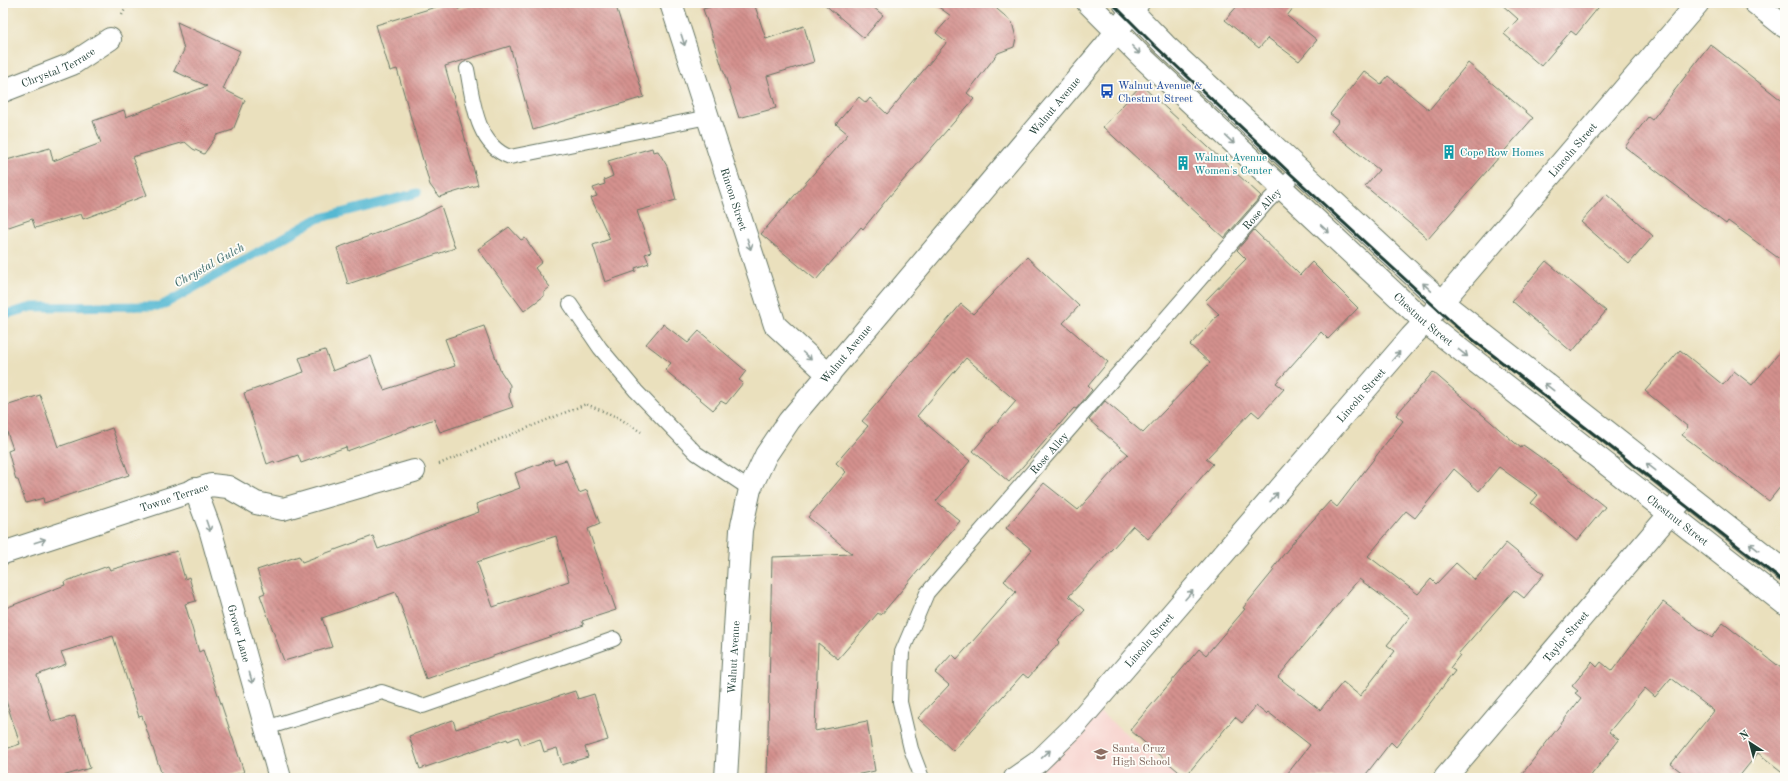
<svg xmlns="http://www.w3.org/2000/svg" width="1788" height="781" viewBox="0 0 1788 781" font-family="'Old Standard TT',serif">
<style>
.built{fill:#f7d0cb}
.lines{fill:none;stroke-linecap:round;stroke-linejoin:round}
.stream{stroke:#54b8d2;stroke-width:9}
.building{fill:url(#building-back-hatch);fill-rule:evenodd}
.lane-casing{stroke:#667664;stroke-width:16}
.street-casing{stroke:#667664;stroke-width:24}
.secondary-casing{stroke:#667664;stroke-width:24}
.path{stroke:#667664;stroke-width:2.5;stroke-dasharray:1 3;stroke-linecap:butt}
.lane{stroke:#fff;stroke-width:14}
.street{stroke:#fff;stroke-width:22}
.secondary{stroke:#fff;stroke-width:22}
.rail{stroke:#1f3d34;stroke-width:3}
.oneway{stroke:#8f9e9a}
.labels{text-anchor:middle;stroke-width:3.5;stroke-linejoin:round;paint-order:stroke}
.street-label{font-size:11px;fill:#1f3d34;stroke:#fdfcf7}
.transit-label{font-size:11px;fill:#164399;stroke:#fdfcf7;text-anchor:start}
.culture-label{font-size:11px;fill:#0d838f;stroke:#fdfcf7;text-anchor:start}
.education-label{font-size:11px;fill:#785e54;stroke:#fdfcf7;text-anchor:start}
.water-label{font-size:12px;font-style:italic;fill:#2f6263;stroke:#fdfcf7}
</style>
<defs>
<pattern id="building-back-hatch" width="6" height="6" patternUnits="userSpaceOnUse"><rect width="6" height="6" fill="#d4918e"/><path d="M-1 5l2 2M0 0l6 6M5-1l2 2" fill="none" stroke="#ab7875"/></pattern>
</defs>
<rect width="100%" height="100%" fill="#fdfcf7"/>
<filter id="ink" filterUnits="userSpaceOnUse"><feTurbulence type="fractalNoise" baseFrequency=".025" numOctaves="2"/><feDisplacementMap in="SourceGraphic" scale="8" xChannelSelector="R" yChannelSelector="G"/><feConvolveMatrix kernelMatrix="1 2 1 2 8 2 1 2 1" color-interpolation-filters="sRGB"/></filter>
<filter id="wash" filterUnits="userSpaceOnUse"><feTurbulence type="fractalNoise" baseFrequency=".012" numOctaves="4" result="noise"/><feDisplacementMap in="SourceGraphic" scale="16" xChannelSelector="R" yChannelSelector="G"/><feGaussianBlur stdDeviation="0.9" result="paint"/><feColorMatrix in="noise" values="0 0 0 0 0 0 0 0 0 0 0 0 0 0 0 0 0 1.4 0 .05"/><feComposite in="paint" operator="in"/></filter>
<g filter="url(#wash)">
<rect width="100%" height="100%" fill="#eae0bd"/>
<path class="built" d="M1093,707L1123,731L1180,778H1031Z"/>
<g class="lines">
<path class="stream" d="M3,315L32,307L161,306L317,219L417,193"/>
</g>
<g id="blocks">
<path class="building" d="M449,3H456L458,9L479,3H615L644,97L533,130L510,46L445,66L478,185L439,197L430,185L397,69L390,71L376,25Z
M709,3H754L766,39L804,26L814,62L767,76L776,108L739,118L703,9L710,7Z
M823,3H868L883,15L864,38Z
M933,3H990L1012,22L1016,38L1014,47L998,53L967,93L974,99L888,198L863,229L861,227L816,280L761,234L848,134L836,124L859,97L866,103L870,98L887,114L947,42L936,33L951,16Z
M1240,3H1297L1287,16L1317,40L1299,61L1268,38L1259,48L1225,20Z
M1500,3H1602L1576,35L1571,31L1541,66L1504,34L1518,19Z
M177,22L240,51L223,89L245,100L233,130L217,135L204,154L193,149L185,142L132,157L147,195L83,219L81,214L35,228L32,219L3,229V161L50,148L53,161L101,143L93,121L124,110L126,117L207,86L174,71L184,50Z
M1710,44L1785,103V263L1728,221L1726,224L1625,147L1648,117L1652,120Z
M1468,63L1533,118L1428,239L1365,186L1379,170L1331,131L1339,121L1330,114L1364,71L1381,84L1388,76L1429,110Z
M1141,85L1261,196L1224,238L1103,127Z
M652,148L653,152L658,151L667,166L676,200L637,211L651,252L645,254L649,263L635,268L636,271L605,282L593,245L610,239L591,198L597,196L593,188L605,184L604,180L613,176L608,161Z
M1606,194L1653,236L1629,264L1581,222Z
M441,206L455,248L348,284L337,248L415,219Z
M509,227L521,240L525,238L542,262L535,268L550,287L544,292V296L524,311L478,249Z
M1254,230L1300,275L1312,262L1358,308L1328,339L1321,332L1276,383L1284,389L1259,417L1252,411L1206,459L1213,464L1148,539L1133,526L1069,596L1085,610L1058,640L1060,642L1028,678L1023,674L953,751L918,718L949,685L935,673L952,654L957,659L1016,592L1004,581L1032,550L1006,528L1044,483L1078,510L1128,454L1089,420L1105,401L1143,433L1210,363L1190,345L1219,314L1205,301L1246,259L1237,250Z
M1027,257L1079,306L1063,323L1108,362L1088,386L1092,390L1076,409L1074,408L1009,482L973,451L1016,401L966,358L917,416L970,461L936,501L960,521L881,615L878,613L838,659L818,643L815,731L867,721L875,771L840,778H767L772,557L852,554L808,517L846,472L836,463L868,426L862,421L961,304L973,314Z
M1546,261L1606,311L1572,352L1512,301Z
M663,324L688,343L699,331L746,371L739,380L743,383L726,404L721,401L713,410L665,370L671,363L646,344Z
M484,326L500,370L510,385L509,397L513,407L440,432L434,419L347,451L346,447L301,463L298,455L275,463L274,461L267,464L244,393L304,372L299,358L325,350L333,371L371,356L384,390L455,366L445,339Z
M1785,346V481L1769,501L1682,435L1688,427L1645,391L1680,350L1723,385L1734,371L1752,385Z
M1433,372L1521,448L1523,445L1557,469L1605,507L1577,541L1531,503L1538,495L1499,467L1479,491L1454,469L1415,518L1406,511L1368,556L1418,594L1431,579L1436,584L1456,563L1475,580L1506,543L1544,574L1524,598L1514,590L1458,654L1460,655L1450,668L1455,671L1396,747L1391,742L1363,778H1284L1310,745L1268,712L1266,714L1256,706L1242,723L1235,717L1185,777L1130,730L1199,649L1206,655L1245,609L1243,608L1274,570L1272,569L1296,539L1330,501L1337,507L1403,421L1396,415ZM1359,579L1410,617L1387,645L1395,651L1360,696L1343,682L1320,710L1278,677Z
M40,395L58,447L112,428L129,475L44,503L43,498L26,503L18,480H16L8,451L13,449L3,421V407Z
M553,459L554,464L566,460L579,493L587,490L600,524L588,529L616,610L582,621L584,625L426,679L396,592L322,618L332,647L284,661L260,595L265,593L257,570L299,556L302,562L373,536L378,549L479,512L476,504L520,488L515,473ZM556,536L569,581L493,607L477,562Z
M177,551L185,579L189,577L196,601L185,604L199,652L203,650L244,772L225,778H163L142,716L139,717L113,636L61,652L66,664L37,675L52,722L75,716L90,768L56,778H3V750L20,744L3,692V609L65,585L64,582L108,566L110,570Z
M1663,602L1712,638L1723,623L1785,671V774L1758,753L1738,778H1689L1671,764L1714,711L1671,678L1655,697L1645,688L1609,732L1619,740L1589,778H1519L1581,698L1575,693L1578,691L1572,686L1592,662L1597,667L1601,662L1612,671Z
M575,691L578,699L594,694L608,740L585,747L588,757L562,765L557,748L544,752L540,739L521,745L518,737L508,741L507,739L420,769L409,736L453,720L456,729Z"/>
</g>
</g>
<g filter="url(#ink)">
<use href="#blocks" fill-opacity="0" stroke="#667664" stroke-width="1"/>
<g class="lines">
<defs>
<g id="lane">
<path d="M467,69C473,100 476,145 510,157L708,117"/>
<path d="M570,304L600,348L636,391L696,453L750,489"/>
<path d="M266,728L382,692L423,706L614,639"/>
<path id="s1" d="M922,778L911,749L900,702L902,652L927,593L1268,201L1300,169"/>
</g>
<g id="street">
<path id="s2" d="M671,3L775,325L829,375"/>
<path d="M1755,3L1785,27"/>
<path id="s3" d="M3,91L72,64L110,39"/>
<path id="s4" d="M195,489L210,529L280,778"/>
<path id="s5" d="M3,553L211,485L228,487L256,503L283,509L414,471"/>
<path id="s6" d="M1445,778L1686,495"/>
</g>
<g id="secondary">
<path id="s7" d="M1088,3L1143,58L1425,322L1785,604"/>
<path d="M1124,3L1165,45L1442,302L1785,571"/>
<path id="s8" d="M726,778L741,530L750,489L766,455L789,421L1106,45L1138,3"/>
<path id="s9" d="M1015,778L1038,762L1073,728L1411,337L1425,322L1698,3"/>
</g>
</defs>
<use href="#lane" class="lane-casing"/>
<use href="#street" class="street-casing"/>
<use href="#secondary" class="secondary-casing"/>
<path class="path" d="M122,15L128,3
M439,464L586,404L617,417L641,432"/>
<use href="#lane" class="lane"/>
<use href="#street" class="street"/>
<use href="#secondary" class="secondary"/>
<path class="rail" d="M1112,3L1153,44L1293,176L1458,328L1785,583"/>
</g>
<defs><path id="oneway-shaft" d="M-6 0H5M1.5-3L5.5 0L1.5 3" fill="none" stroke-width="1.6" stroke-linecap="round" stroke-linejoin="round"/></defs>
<g class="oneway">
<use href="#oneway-shaft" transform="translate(683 40) rotate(72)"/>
<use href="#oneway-shaft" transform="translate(1136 50) rotate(46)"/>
<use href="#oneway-shaft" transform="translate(1230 140) rotate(43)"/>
<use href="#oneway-shaft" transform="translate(1325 229) rotate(43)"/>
<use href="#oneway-shaft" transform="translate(749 244) rotate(72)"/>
<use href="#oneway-shaft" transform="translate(1427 287) rotate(-137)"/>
<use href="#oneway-shaft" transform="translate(1463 353) rotate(38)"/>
<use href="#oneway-shaft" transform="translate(807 356) rotate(42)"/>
<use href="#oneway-shaft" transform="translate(1396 356) rotate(-49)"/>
<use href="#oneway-shaft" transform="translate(1549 387) rotate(-142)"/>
<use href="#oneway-shaft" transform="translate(1651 467) rotate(-142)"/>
<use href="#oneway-shaft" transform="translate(1274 497) rotate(-49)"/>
<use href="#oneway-shaft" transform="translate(208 526) rotate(71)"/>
<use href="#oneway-shaft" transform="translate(40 541) rotate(-18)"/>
<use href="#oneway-shaft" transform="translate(1754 547) rotate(-142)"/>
<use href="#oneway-shaft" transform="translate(1189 595) rotate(-49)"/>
<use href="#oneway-shaft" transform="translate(251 678) rotate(74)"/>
<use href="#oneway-shaft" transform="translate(1046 754) rotate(-43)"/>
</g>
</g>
<defs>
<symbol id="bus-bare" viewBox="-9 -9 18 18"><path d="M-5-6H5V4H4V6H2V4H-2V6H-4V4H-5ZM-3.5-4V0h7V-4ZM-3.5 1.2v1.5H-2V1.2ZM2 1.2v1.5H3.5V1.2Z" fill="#1a4fb4" stroke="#fdfcf7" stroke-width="2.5" paint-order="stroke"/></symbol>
<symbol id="building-bare" viewBox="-9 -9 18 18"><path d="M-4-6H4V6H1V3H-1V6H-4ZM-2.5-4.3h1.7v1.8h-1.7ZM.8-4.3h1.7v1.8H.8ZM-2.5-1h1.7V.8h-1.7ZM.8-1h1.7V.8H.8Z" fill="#0f9aa8" stroke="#fdfcf7" stroke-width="2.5" paint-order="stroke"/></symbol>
<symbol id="school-bare" viewBox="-9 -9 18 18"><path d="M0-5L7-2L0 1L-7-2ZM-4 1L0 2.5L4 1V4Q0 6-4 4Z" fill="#8d6e63" stroke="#fdfcf7" stroke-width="2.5" paint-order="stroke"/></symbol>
</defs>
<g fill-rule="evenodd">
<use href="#bus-bare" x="1097" y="81" width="20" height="20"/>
<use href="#building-bare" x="1439" y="142" width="20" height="20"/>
<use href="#building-bare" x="1173" y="153" width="20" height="20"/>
<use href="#school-bare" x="1091" y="744" width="20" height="20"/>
</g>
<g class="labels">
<g class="street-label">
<text dy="4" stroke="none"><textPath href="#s3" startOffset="60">Chrystal Terrace</textPath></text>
<text dy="4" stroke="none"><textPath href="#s8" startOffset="781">Walnut Avenue</textPath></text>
<text dy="4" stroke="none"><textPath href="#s9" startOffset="841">Lincoln Street</textPath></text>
<text dy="4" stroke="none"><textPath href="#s2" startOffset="206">Rincon Street</textPath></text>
<text dy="4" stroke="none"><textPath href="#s1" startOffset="703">Rose Alley</textPath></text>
<text dy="4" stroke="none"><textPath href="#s7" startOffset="461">Chestnut Street</textPath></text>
<text dy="4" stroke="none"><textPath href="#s8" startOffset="457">Walnut Avenue</textPath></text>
<text dy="4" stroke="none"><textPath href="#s9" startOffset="517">Lincoln Street</textPath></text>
<text dy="4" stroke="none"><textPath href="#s1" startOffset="379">Rose Alley</textPath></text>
<text dy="4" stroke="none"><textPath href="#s5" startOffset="180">Towne Terrace</textPath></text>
<text dy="4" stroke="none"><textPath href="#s7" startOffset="785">Chestnut Street</textPath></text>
<text dy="4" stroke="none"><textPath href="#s4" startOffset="151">Grover Lane</textPath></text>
<text dy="4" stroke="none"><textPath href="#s6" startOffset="186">Taylor Street</textPath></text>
<text dy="4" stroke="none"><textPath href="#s9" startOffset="193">Lincoln Street</textPath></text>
<text dy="4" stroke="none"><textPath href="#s8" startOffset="121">Walnut Avenue</textPath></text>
</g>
<g class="transit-label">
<text x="1118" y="89">Walnut Avenue &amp;<tspan x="1118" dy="13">Chestnut Street</tspan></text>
</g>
<g class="culture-label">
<text x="1460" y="156">Cope Row Homes</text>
<text x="1194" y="161">Walnut Avenue<tspan x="1194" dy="13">Women's Center</tspan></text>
</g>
<g class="education-label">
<text x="1112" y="752">Santa Cruz<tspan x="1112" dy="13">High School</tspan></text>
</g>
<g class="water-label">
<text transform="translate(209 265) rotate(-29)" y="4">Chrystal Gulch</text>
</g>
</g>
<rect width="1788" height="781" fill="none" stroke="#fdfcf7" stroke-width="16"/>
<g transform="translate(1750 743) rotate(324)" stroke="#fdfcf7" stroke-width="3" paint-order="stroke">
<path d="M0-3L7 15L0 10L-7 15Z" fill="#1f3d34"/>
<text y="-6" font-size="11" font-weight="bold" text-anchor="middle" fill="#1f3d34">N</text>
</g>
</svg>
